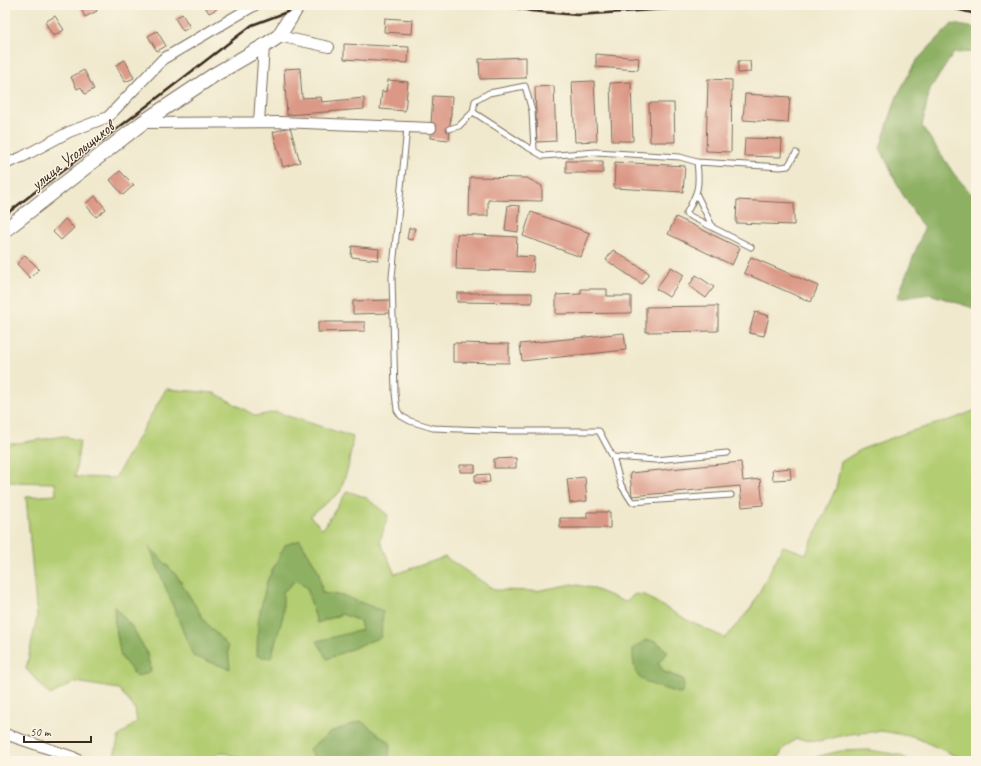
<svg xmlns="http://www.w3.org/2000/svg" width="981" height="766" viewBox="0 0 981 766" font-family="Caveat,sans-serif">
<style>
.green{fill:#b3cd72;stroke:#777c48;fill-rule:evenodd}
.forest{fill:#8eb064;stroke:#646d41}
.building{fill:#db9886}
.lines{fill:none;stroke-linecap:round;stroke-linejoin:round}
.lane-casing{stroke:#7a6d5c;stroke-width:7}
.street-casing{stroke:#7a6d5c;stroke-width:12}
.secondary-casing{stroke:#7a6d5c;stroke-width:16}
.path{stroke:#7a6d5c;stroke-width:1.5;stroke-dasharray:3 3;stroke-linecap:butt}
.lane{stroke:#fff;stroke-width:5}
.street{stroke:#fff;stroke-width:10}
.secondary{stroke:#fff;stroke-width:14}
.rail{stroke:#3b2a1e;stroke-width:2.5}
.labels{text-anchor:middle;stroke-width:3;stroke-linejoin:round;paint-order:stroke}
.street-label{font-size:17px;fill:#3b2a1e;stroke:#fcf5e5}
</style>
<rect width="100%" height="100%" fill="#fcf5e5"/>
<filter id="ink" filterUnits="userSpaceOnUse"><feTurbulence type="fractalNoise" baseFrequency=".025" numOctaves="2"/><feDisplacementMap in="SourceGraphic" scale="8" xChannelSelector="R" yChannelSelector="G"/><feConvolveMatrix kernelMatrix="1 2 1 2 8 2 1 2 1" color-interpolation-filters="sRGB"/></filter>
<filter id="wash" filterUnits="userSpaceOnUse"><feTurbulence type="fractalNoise" baseFrequency=".012" numOctaves="4" result="noise"/><feDisplacementMap in="SourceGraphic" scale="16" xChannelSelector="R" yChannelSelector="G"/><feGaussianBlur stdDeviation="0.9" result="paint"/><feColorMatrix in="noise" values="0 0 0 0 0 0 0 0 0 0 0 0 0 0 0 0 0 1.4 0 .05"/><feComposite in="paint" operator="in"/></filter>
<g filter="url(#wash)">
<rect width="100%" height="100%" fill="#f0e9ce"/>
<path class="green" d="M166,389L215,393L256,416L276,412L353,437L348,468L340,492L310,516L323,529L347,491L365,497L388,515L380,541L395,574L445,557L495,590L536,591L572,584L592,588L625,602L635,594L644,595L685,619L725,638L751,608L783,546L806,554L836,488L841,462L862,449L905,433L953,419L976,410V742L974,761H967L912,736L881,731L850,734L819,741L796,739L783,749L777,761H389L390,743L309,749L317,761H250L221,752L207,761H120L114,756L119,736L137,722L135,709L119,689L75,682L50,695L26,669L37,617L26,497L56,495L55,483L5,482V445L64,436L80,441L75,477L115,478ZM300,540L319,572L322,593L344,596L381,637L363,630L360,621L342,614L317,623L307,588L296,580L283,592ZM150,547L177,576L206,623ZM115,607L132,627L146,651L151,671L121,657L115,622ZM656,641L668,652L658,663L664,672L683,679L681,694L648,683Z
M869,750L900,755L911,761H808L811,758L840,751Z"/>
<path class="forest" d="M952,24L976,28V52L954,53L930,89L922,126L954,174L976,199V309L930,294L897,299L924,229L900,190L880,148L897,96L916,61Z
M300,540L319,572L322,593L344,596L383,611L381,637L327,659L317,641L362,630L360,621L342,614L317,623L307,588L296,580L283,592V616L271,658L257,656L258,621L267,581L285,545Z
M149,546L177,576L206,623L228,646L230,669L193,656Z
M114,606L132,627L146,651L151,671L137,677L121,657L115,622Z
M646,640L656,641L668,652L658,663L664,672L683,679L684,689L681,694C671,690 645,685 638,676C633,669 633,657 633,648Z
M361,721L390,743L389,761H317L309,749L331,732Z"/>
<g id="blocks">
<path class="building" d="M79,5H94L97,11L85,17Z
M204,5H215L217,9L209,13Z
M182,14L190,27L183,31L175,18Z
M55,16L64,30L53,36L45,22Z
M385,18L413,20L412,34L384,32Z
M157,31L166,46L157,51L148,36Z
M344,44L409,47L408,63L344,59Z
M596,54L639,58L638,70L596,67Z
M526,57V78L480,79L479,59Z
M125,60L134,78L125,82L116,65Z
M738,61H750L751,72L738,73Z
M300,68L302,98L321,97L322,102L364,98V109L287,115L284,69Z
M84,70L94,89L85,94L81,87L77,89L71,77Z
M708,79L732,80L731,152L706,151Z
M388,80L408,82L405,111L380,109L382,91L386,92Z
M594,81L597,141L575,142L572,82Z
M631,82L633,141H612L610,83Z
M554,86L556,141L537,142L535,87Z
M745,94L790,97L788,123L743,120Z
M433,96L452,97L449,140L430,138Z
M649,103H674L675,142H650Z
M290,127L300,162L283,167L273,132Z
M745,138L782,139L781,157L744,156Z
M566,161H603V173H566Z
M615,162L685,166L683,192L614,188Z
M120,171L134,185L123,195L110,180Z
M470,177L527,178L542,186V201L488,200V216H469Z
M95,196L106,209L96,217L85,204Z
M737,200L794,203V225L736,223Z
M508,205L520,206L518,232L505,230Z
M531,212L590,233L581,257L523,236Z
M676,217L740,248L732,265L668,234Z
M65,219L74,228L61,240L53,232Z
M409,228H415L413,240L407,239Z
M457,234L517,237L516,256L534,257L533,272L456,269Z
M352,246L379,249L378,260L351,257Z
M613,250L649,273L642,284L606,260Z
M25,255L39,269L30,278L17,264Z
M751,257L818,286L811,302L744,273Z
M671,267L684,275L669,297L656,289Z
M696,275L714,287L706,298L689,286Z
M581,289H607V296H631V313L556,314V295L581,294Z
M457,293H532V303L457,302Z
M390,300V313L353,314V301Z
M718,306V331L646,332V307Z
M755,312L769,316L764,336L749,333Z
M318,322H365V331L318,332Z
M624,333L626,350L522,361L520,344Z
M453,343L509,344V363L453,362Z
M516,458V468H494V459Z
M741,462L743,481L760,479L763,505L742,507L740,486L632,496L630,473Z
M460,465H475V472H460Z
M790,468L791,479L773,480L772,470Z
M489,474L490,482L475,483V475Z
M585,477L587,501L570,503L567,479Z
M587,512H610V528H560V518H587Z"/>
</g>
</g>
<g filter="url(#ink)">
<use href="#blocks" fill-opacity="0" stroke="#7a6d5c" stroke-width="1"/>
<g class="lines">
<defs>
<path id="lane" d="M473,112L475,101L489,93L525,86L532,111L534,150
M407,128L392,277L395,393L397,410L401,416L410,421L433,428L510,431H599L613,457L656,460L727,453
M449,129L459,126L473,112L524,145L543,156L596,152L680,157L697,162L780,167L788,166L796,153
M697,162C700,187 698,192 686,214L751,247
M697,195L713,228
M613,457L621,485L632,502L731,495"/>
<path id="street" d="M279,36L329,47
M259,122L264,46
M142,123L280,122L431,128
M5,164L22,157L69,132L108,117L163,59L255,5
M5,734L73,757L80,761"/>
<path id="secondary" d="M5,230L142,123L214,75L264,46L279,36L298,5"/>
</defs>
<use href="#lane" class="lane-casing"/>
<use href="#street" class="street-casing"/>
<use href="#secondary" class="secondary-casing"/>
<path class="path" d="M740,759V761"/>
<use href="#lane" class="lane"/>
<use href="#street" class="street"/>
<use href="#secondary" class="secondary"/>
<path class="rail" d="M503,5L531,11L577,15L728,5
M940,5L976,14
M5,215L252,25L306,5"/>
</g>
</g>
<g class="labels">
<g class="street-label">
<text transform="translate(72 155) rotate(-38)" y="6">улица Угольщиков</text>
</g>
</g>
<rect width="981" height="766" fill="none" stroke="#fcf5e5" stroke-width="20"/>
<path d="M24 736v6h67v-6" fill="none" stroke="#3b2a1e" stroke-width="2"/>
<text x="30" y="736" font-size="12" fill="#3b2a1e" stroke="#fcf5e5" stroke-width="3" paint-order="stroke">50 m</text>
</svg>
